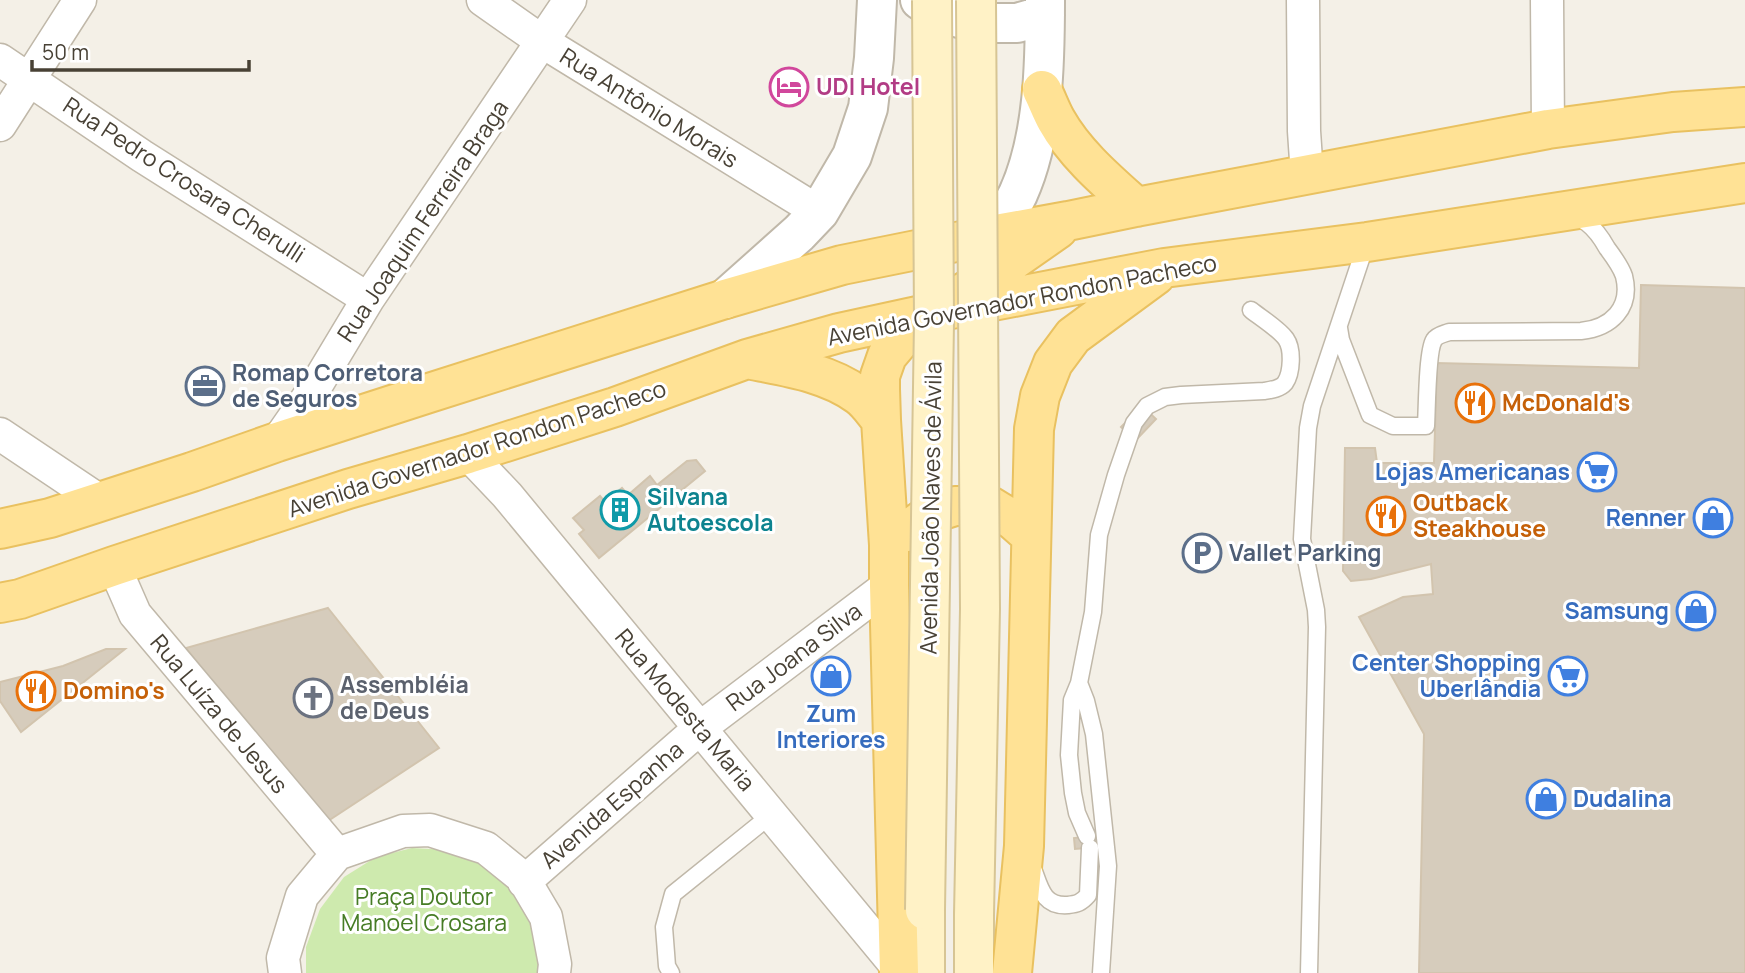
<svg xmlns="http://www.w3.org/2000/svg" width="1745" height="973" viewBox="0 0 1745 973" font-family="Manrope,sans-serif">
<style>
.green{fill:#ceeaae}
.building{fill:#d6ccbc;stroke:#d2c4ae;stroke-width:2}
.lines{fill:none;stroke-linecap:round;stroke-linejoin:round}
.service-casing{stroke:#c0b8a9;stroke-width:19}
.minor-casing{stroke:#c0b8a9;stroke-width:35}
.tertiary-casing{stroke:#c0b8a9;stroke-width:42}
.secondary-casing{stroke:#d7c594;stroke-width:42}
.primary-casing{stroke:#e9c160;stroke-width:42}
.service{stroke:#fff;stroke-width:16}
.minor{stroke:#fff;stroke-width:32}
.tertiary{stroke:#fff;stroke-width:38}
.secondary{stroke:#fff2c6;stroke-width:38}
.primary{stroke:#ffe295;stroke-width:38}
.secondary-bridge-casing{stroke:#d7c594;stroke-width:42;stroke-linecap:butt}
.secondary-bridge{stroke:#fff2c6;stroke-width:38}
.labels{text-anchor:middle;stroke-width:6;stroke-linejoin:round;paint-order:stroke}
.hotel-label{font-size:23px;font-weight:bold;fill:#b23c85;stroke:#fff;text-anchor:start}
.street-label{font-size:23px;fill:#484135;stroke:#fff}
.service-label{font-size:23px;font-weight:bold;fill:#4e5e75;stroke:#fff;text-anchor:start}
.food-label{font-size:23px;font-weight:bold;fill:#c56008;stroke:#fff;text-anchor:start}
.shop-label{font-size:23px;font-weight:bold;fill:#366cbe;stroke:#fff;text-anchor:end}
.culture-label{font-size:23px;font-weight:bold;fill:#0d838f;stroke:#fff;text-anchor:start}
.worship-label{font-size:23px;font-weight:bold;fill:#5b616d;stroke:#fff;text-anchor:start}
.park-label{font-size:23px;fill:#467c25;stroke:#fff}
</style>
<rect width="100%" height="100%" fill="#f4f0e7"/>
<path class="green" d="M412,848L450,850L484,864L513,888L533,920L541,973H306V947L320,909L344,877L376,857Z"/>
<path class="building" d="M1641,285L1745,288V973H1419L1424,734L1359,617L1403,597L1433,594L1431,564L1371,579L1351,581L1343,571L1345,448H1375L1377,463H1434L1437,363L1639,368Z
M1142,406L1156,419L1135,441L1121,427Z
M696,460L705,471L599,558L579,534L584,530L573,518L600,496L605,502L622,488L628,495L650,476L657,485L687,461Z
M328,608L439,748L325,823L186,648Z
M106,649H125L21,732L0,701V682L63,666Z
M1098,835L1099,847L1075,849L1074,838Z"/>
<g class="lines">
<defs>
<path id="service" d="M1339,328L1341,340L1370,415L1393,426H1426C1427,410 1427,351 1434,340C1437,335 1444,334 1449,332L1581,331C1611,328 1632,308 1624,276C1621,267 1613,256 1607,248C1602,239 1595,229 1587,223C1583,220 1577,218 1572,216
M1079,683L1086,701L1094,734L1108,866L1101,973
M1087,836L1077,813L1073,793L1069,755L1072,700L1079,683L1093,612L1099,535L1116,475L1134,423L1147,406L1165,397L1181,395L1264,391C1271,390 1280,389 1285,383C1292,373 1293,349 1286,339C1279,329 1261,318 1251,310
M1032,866C1040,886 1042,907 1068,905C1077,904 1081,903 1088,895L1090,848
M671,973L667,966L664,927L673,894L771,815
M1309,973L1317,627L1316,610L1302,539L1308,428L1312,406L1366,244"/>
<path id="minor" d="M483,0L543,42L819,212
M1303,0L1304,131L1307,175
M1547,0L1548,129
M0,60L142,156L368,299
M0,125L80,0
M0,434L100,501
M277,442L314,389L368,299L570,0
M468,454L507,495L899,969
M114,566L135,614L337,854
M524,882L700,728L889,585
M285,973L283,958L302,896L337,854L403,831L430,830L486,848L523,878L546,917L555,964L554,973"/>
<path id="tertiary" d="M920,0L938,12L977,23H1017L1045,15
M991,235C1000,222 1011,209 1018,194C1044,137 1045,62 1045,0
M725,299L799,233L819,212L852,156L868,108L874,58L877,0"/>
<path id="secondary" d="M925,910V973
M974,973V915"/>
<path id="primary" d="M1042,90C1047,100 1051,111 1056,120C1075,154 1107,181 1136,207
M752,360C788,367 828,373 858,395C867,401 874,412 881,420
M0,529L50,518L192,472L277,442L429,393L725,299L842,265L991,235L1068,221L1136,207L1548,129L1673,112L1745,107
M906,532L930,514L955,506H990L1013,520L1030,535
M0,603L20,599L114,566L348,489L468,454L615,407L747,359L839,333L931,313L1164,268L1367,242L1745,183
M899,973L889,585V545L881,420L880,389V376L887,356L903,337L931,313L998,271L1058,229
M1012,973L1024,846L1034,429L1040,396L1053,363L1073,336L1156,275"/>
</defs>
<use href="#service" class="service-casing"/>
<use href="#minor" class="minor-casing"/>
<use href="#tertiary" class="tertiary-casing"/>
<use href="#secondary" class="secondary-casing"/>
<use href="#primary" class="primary-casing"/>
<use href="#service" class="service"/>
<use href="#minor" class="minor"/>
<use href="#tertiary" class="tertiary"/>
<use href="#secondary" class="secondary"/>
<use href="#primary" class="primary"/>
<defs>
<path id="secondary-bridge" d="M925,910L934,322L932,0
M974,915L980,609L976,0"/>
</defs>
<use href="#secondary-bridge" class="secondary-bridge-casing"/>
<use href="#secondary-bridge" class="secondary-bridge"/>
</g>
<defs>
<symbol id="hotel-ring" viewBox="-11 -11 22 22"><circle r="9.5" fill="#fff" stroke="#d1479c" stroke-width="1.5"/><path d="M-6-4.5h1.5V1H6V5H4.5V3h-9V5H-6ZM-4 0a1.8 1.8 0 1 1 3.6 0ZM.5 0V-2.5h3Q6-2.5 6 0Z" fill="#d1479c"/></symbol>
<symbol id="office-ring" viewBox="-11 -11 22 22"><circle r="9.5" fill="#fff" stroke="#5c6f8a" stroke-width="1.5"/><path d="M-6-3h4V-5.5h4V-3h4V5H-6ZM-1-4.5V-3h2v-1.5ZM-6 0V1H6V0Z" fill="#5c6f8a"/></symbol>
<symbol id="restaurant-ring" viewBox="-11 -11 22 22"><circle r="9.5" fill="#fff" stroke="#e8710a" stroke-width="1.5"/><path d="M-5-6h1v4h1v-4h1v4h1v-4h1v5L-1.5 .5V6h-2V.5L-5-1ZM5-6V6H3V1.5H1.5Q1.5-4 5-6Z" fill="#e8710a"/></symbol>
<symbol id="supermarket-ring" viewBox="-11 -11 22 22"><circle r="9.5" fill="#fff" stroke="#3f7fe0" stroke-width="1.5"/><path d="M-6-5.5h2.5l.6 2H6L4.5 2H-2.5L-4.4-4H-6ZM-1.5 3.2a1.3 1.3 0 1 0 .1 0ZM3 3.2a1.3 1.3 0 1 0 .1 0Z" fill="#3f7fe0"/></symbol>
<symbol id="building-ring" viewBox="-11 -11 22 22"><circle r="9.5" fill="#fff" stroke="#0f9aa8" stroke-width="1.5"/><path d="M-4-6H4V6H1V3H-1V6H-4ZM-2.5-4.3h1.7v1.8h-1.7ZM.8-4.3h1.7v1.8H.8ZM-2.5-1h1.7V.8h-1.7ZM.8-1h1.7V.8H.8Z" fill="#0f9aa8"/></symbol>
<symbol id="shop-ring" viewBox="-11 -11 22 22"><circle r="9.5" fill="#fff" stroke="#3f7fe0" stroke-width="1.5"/><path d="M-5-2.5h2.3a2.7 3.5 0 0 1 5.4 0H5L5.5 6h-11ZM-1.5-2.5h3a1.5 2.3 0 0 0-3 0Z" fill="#3f7fe0"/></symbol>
<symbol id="parking-ring" viewBox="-11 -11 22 22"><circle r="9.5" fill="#fff" stroke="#5c6f8a" stroke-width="1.5"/><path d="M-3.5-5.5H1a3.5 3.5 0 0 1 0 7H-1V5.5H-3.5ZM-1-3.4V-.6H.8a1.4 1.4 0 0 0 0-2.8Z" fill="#5c6f8a"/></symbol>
<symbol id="church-ring" viewBox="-11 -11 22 22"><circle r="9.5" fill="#fff" stroke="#6b7280" stroke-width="1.5"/><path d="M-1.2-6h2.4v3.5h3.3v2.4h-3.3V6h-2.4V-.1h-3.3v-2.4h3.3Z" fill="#6b7280"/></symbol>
</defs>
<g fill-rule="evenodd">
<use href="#hotel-ring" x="767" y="65" width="44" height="44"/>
<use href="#office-ring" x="183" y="364" width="44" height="44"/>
<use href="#restaurant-ring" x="1453" y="381" width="44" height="44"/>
<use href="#supermarket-ring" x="1575" y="450" width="44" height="44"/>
<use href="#building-ring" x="598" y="488" width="44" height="44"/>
<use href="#restaurant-ring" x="1364" y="494" width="44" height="44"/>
<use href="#shop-ring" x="1691" y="496" width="44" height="44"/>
<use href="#parking-ring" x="1180" y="531" width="44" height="44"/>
<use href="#shop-ring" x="1674" y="589" width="44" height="44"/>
<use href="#shop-ring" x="809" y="654" width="44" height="44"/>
<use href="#supermarket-ring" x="1546" y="654" width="44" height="44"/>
<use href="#restaurant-ring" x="14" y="669" width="44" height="44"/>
<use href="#church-ring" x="291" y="676" width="44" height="44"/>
<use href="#shop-ring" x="1524" y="777" width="44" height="44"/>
</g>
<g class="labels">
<g class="hotel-label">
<text x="816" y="95">UDI Hotel</text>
</g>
<g class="street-label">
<text transform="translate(649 108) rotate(32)" y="8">Rua Antônio Morais</text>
<text transform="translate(184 180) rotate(33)" y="8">Rua Pedro Crosara Cherulli</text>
<text transform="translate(423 221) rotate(-56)" y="8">Rua Joaquim Ferreira Braga</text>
<text transform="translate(1022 300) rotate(-11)" y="8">Avenida Governador Rondon Pacheco</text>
<text transform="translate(477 449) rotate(-18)" y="8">Avenida Governador Rondon Pacheco</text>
<text transform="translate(931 508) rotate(-89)" y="8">Avenida João Naves de Ávila</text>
<text transform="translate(794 657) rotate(-37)" y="8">Rua Joana Silva</text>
<text transform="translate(685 710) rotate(50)" y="8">Rua Modesta Maria</text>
<text transform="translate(219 714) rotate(50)" y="8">Rua Luíza de Jesus</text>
<text transform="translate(612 805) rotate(-41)" y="8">Avenida Espanha</text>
</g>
<g class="service-label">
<text x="232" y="381">Romap Corretora<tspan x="232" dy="26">de Seguros</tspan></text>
<text x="1229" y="561">Vallet Parking</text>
</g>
<g class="food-label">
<text x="1502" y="411">McDonald's</text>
<text x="1413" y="511">Outback<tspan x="1413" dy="26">Steakhouse</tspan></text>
<text x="63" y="699">Domino's</text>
</g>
<g class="shop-label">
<text x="1570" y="480">Lojas Americanas</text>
<text x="1686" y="526">Renner</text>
<text x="1669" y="619">Samsung</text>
<text x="1541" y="671">Center Shopping<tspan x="1541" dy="26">Uberlândia</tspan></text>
<text x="831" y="722" text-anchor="middle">Zum<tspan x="831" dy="26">Interiores</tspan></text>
<text x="1573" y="807" text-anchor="start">Dudalina</text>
</g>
<g class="culture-label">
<text x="647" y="505">Silvana<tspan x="647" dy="26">Autoescola</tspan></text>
</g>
<g class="worship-label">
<text x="340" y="693">Assembléia<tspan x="340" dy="26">de Deus</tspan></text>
</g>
<g class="park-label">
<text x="424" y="905">Praça Doutor<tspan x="424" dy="26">Manoel Crosara</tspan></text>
</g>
</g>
<path d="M32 60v10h217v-10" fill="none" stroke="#484135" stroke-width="3.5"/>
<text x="42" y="60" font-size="21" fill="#484135" stroke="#ffffff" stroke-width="5" paint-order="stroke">50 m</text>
</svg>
